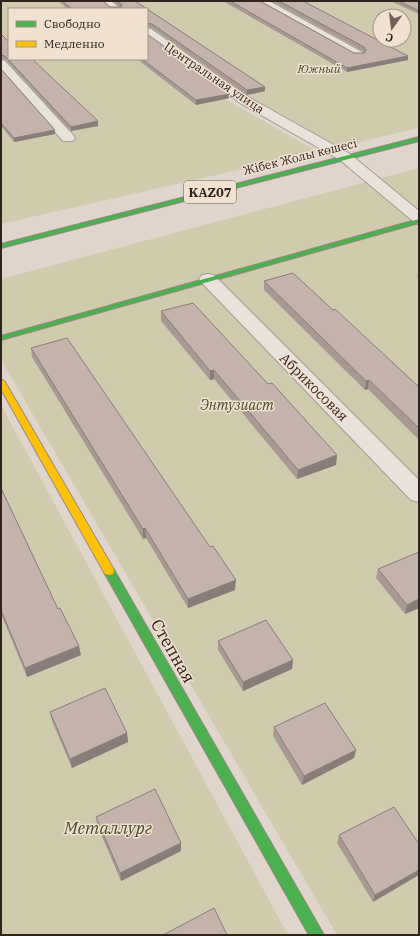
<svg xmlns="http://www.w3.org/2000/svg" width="420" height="936" viewBox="0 0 420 936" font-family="'IBM Plex Serif',serif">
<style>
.green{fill:#d1cbae;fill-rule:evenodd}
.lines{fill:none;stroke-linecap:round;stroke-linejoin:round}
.street-casing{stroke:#a49b94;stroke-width:2}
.fast-casing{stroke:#948b83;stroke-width:2}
.slow-casing{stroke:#948b83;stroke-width:2}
.street{fill:#e8e2db;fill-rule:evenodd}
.fast{fill:#4caf50;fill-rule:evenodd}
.slow{fill:#ffc107;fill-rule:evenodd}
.wall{fill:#a89a93}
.shaded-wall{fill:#887d78}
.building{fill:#c3b3ab;stroke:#887d78}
.labels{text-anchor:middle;stroke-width:3;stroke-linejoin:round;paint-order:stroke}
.far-park-label{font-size:12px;font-style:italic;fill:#484b26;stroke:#f1e1d0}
.far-street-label{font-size:12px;fill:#31231d;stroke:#f1e1d0}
.shield{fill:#f1e1d0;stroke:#6b5c53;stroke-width:1}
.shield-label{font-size:13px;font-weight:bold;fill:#31231d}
.street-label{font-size:14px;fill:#31231d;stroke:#f1e1d0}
.park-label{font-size:14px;font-style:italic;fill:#484b26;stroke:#f1e1d0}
.near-street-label{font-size:17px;fill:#31231d;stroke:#f1e1d0}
.near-park-label{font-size:17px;font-style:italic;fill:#484b26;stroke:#f1e1d0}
</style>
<rect width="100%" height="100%" fill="#dfd5ca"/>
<path class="green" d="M1,1H78L89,9H9V59H147L167,66L318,152L1,224Z
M92,1H419V128L325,150L205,82L147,40V9H103ZM380,16H404V40H380Z
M419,168V935H337L1,360V279Z
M1,405L288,935H1Z"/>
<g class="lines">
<defs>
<path id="street" d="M100,1H111L121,9H110Z
M257,1H269L362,52L364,54L362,56H354Z
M147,28L151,29L248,97L350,154L419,211V224L414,222L340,160L240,103L147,36Z
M1,60L5,61L73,135L75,138L73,141H63L1,70Z
M208,274L214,275L419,480V502L411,500L202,283L199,279L202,275Z"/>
<path id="fast" d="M419,137V141L1,248V244Z
M419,219V223L1,340V336Z
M109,567L113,568L324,935H309L105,574L104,571L105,568Z"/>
<path id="slow" d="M1,379L5,382L113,568L114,571L113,574L109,575L105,574L1,389Z"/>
</defs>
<use href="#street" class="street-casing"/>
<use href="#fast" class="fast-casing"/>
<use href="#slow" class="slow-casing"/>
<use href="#street" class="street"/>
<use href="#fast" class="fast"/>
<use href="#slow" class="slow"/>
</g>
<path class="wall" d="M58,1H103L110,7H120L113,1H135L147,9H68Z
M223,1H260L354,53H364V52L363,51L272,1H303L408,60L347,72Z
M390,1H419V14Z
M147,9L265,87V91L247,95L152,28L147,27Z
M1,34L9,42L98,121V126L71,131L6,60L1,59Z
M137,59H147L230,94V98L196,105Z
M1,69L55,130V134L14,142L1,126Z
M419,270V278L417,277Z
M264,281L419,387V440L368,389L365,390L264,290Z
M161,311L336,465L297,479L214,379L210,380L161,321Z
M31,348L235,590L188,608L146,538L143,539L32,357Z
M1,488L58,609L81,655L27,677L1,614Z
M378,569L419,608L405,614L376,578Z
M218,641L293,660L292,669L243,691L218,650Z
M50,712L127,733L128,742L72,768L52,721Z
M274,727L356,750L354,758L302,785L273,736Z
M96,817L181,843V851L121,881L97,825Z
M339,835L419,844L373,902L337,843Z"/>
<path class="shaded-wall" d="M408,56V60L347,72V68Z
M265,87V91L247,95V90Z
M230,94V98L196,105V100Z
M98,121V126L71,131V127Z
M55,130V134L14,142V138Z
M214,370V379L210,380V371Z
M369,380L368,389L365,390L366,381Z
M337,455L336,465L297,479L298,470Z
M145,528L146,538L143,539V529Z
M236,580L235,590L188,608V599Z
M419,599V608L405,614L407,605Z
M79,646L81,655L27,677L25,668Z
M293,660L292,669L243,691V682Z
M127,733L128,742L72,768L70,759Z
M356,750L354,758L302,785L304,776Z
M181,843V851L121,881L120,873Z
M419,870V875L373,902L375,895Z"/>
<path class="building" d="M62,1H103L110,7H121L122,5L117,1H135L147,9H72Z
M230,1H260L354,53H364L366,50L364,47L279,1H303L408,56L347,68Z
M399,1H419V11Z
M147,9L265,87L247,90L152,24L147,23Z
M1,34L9,42V59H32L98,121L71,127L5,56L1,55Z
M147,34L230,94L196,100L142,59H147Z
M1,69L55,130L14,138L1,123Z
M293,273L333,310L335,309L419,387V428L369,380L366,381L264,281Z
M193,303L268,384L272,383L337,455L298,470L214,370L210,371L161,311Z
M67,338L210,547L213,546L236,580L188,599L145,528L143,529L31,348Z
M1,488L58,609L60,608L79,646L25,668L1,610Z
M419,552V599L407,605L378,569Z
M266,620L293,660L243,682L218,641Z
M105,688L127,733L70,759L50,712Z
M325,703L356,750L304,776L274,727Z
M155,789L181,843L120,873L96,817Z
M394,807L419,844V870L375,895L339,835Z
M214,908L227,935H163Z"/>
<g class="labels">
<g class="far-park-label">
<text x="319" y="73">Южный</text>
</g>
<g class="far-street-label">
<text transform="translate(214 78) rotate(34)" y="4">Центральная улица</text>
<text transform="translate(300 157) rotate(-14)" y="4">Жібек Жолы көшесі</text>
</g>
<rect class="shield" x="184" y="181" width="52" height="22" rx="3"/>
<g class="shield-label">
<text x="210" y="197">KAZ07</text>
</g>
<g class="street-label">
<text transform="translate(314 387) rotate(45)" y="5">Абрикосовая</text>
</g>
<g class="park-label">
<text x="237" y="410">Энтузиаст</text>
</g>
<g class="near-street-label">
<text transform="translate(173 651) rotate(60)" y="6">Степная</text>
</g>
<g class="near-park-label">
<text x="108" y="834">Металлург</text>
</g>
</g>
<rect width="420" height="936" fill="none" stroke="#31231d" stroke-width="4"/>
<rect x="8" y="8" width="140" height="52" fill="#f1e1d0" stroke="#a49588"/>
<rect x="16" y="21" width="20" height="6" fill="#4caf50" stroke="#a49588"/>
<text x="44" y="28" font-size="12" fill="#31231d">Свободно</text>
<rect x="16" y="41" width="20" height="6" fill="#ffc107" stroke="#a49588"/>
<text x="44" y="48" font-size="12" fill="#31231d">Медленно</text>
<g transform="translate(392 28) rotate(194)"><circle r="19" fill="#f1e1d0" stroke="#a49588"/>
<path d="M0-3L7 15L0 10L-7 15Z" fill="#6e615a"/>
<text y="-6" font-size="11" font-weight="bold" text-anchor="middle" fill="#31231d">С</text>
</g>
</svg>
